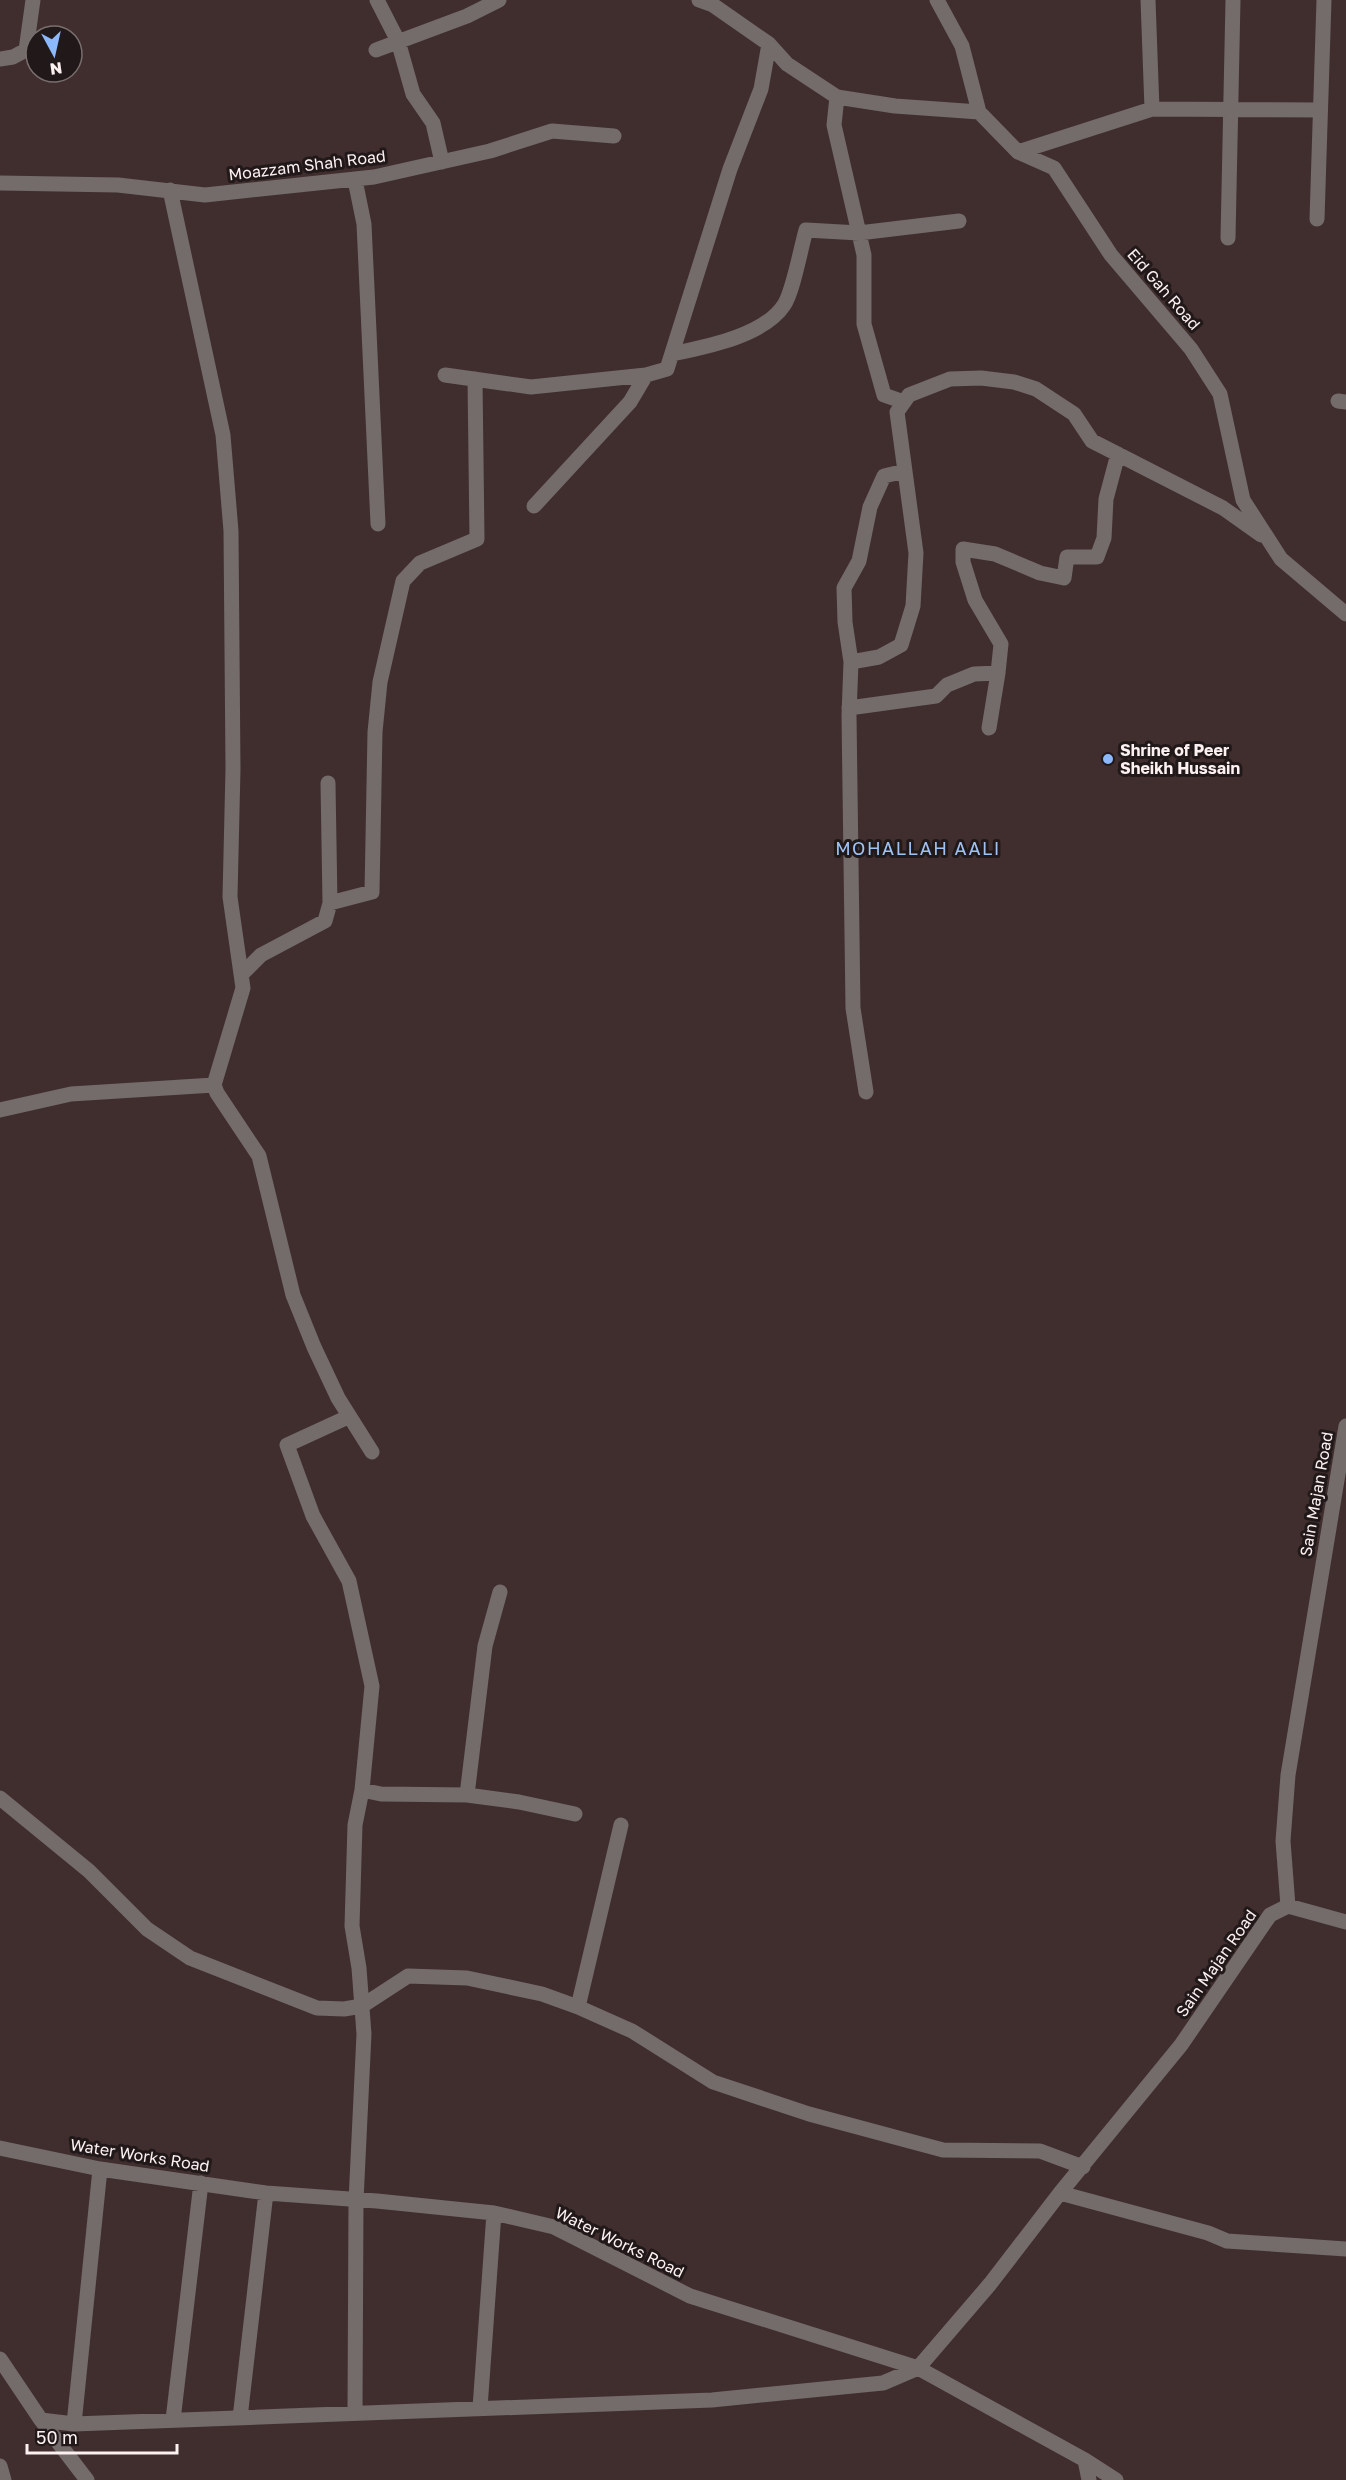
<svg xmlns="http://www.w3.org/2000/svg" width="1346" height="2480" viewBox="0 0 1346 2480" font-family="'Golos Text',sans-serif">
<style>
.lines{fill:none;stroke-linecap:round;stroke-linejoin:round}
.minor{stroke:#746b6b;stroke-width:15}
.poi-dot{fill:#8bb9fc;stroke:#211919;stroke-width:2}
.labels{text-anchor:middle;stroke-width:6;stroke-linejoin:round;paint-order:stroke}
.street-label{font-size:16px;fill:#fcf0f0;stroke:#211919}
.poi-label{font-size:16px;font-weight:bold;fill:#fcf0f0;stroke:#211919;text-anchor:start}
.neighbourhood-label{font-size:18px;letter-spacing:1.5px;fill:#9fc2f3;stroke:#211919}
</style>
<rect width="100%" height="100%" fill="#402e2e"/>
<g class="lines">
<path class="minor" d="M377,0L398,41L413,94L433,123L442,162
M699,0L713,5L769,44L787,64L837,97L895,106L979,112
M937,0L962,46L979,112L1018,152L1054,168L1111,255L1191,349L1220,394L1243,500L1281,559L1346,614
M1148,0L1152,109
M376,50L467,16L499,0
M0,59L13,57L26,50L33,0
M837,97L834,125L864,255V324L884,395L904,402
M1018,152L1152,109L1320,110
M355,180L364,224L378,524
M0,183L118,185L205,195L374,177L490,151L552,131L614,136
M170,190L223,435L231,531L233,769L230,897L243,988L214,1085L217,1093L259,1156L293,1295L314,1347L338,1398L372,1452
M1317,219L1324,0
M1228,238L1233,0
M672,354C705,347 764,336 784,305C793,292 801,247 806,230L859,233L959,221
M445,375L531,387L646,375L667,369L730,169L761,89L769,44
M1338,401L1346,402
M534,506L630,402L646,375
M851,662L879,657L901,645L913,606L916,553L897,412L909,395L950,379L981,378L1014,382L1036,389L1074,414L1092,441L1223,508L1261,535
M998,673L1001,644L975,600L963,562V549L995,554L1040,573L1064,578L1067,557H1097L1104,538L1106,499L1118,454
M849,708L936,696L947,685L974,674L998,673L989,728
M328,783L330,903
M241,975L261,955L325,921L330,903L372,892L375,732L380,682L403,581L420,563L477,539L475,379
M866,1092L853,1008L849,715L851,662L845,622L844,588L859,561L870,507L884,476L905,471
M0,1110L71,1094L214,1085
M348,1417L287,1445L313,1516L349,1581L372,1686L362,1790L355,1825L352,1926L359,1968L364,2034L356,2201L355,2413
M362,1790L381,1794L467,1795L519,1802L575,1814
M467,1795L485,1646L500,1592
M0,1798L89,1871L147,1929L190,1958L317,2008L344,2009L362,2006L408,1976L467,1978L542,1994L578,2007L632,2031L713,2082L809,2114L943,2150L1040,2151L1083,2167
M1288,1906L1346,1922
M578,2007L621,1825
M0,2148L100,2169L266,2193L377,2201L494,2213L554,2227L690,2296L918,2368L1085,2460L1116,2480
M1060,2193L1208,2233L1227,2241L1346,2249
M0,2359L41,2420L87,2480
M480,2408L494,2213
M240,2418L266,2193
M41,2420L74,2424L712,2400L883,2383L918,2368L990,2284L1060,2193L1181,2045L1270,1915L1288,1906L1283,1841L1288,1775L1346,1426
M173,2420L201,2183
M74,2424L100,2169
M1085,2460L1089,2480
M0,2466L4,2480"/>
</g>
<circle class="poi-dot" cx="1108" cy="759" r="6"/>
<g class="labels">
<g class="street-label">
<text transform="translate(307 165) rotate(-7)" y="6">Moazzam Shah Road</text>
<text transform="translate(1164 289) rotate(49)" y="6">Eid Gah Road</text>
<text transform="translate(1316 1494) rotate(-80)" y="6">Sain Majan Road</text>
<text transform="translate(1216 1963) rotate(-55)" y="6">Sain Majan Road</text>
<text transform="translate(140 2155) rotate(9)" y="6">Water Works Road</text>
<text transform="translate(620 2242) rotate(26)" y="6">Water Works Road</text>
</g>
<g class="poi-label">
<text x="1120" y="756">Shrine of Peer<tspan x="1120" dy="18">Sheikh Hussain</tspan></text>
</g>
<g class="neighbourhood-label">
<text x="918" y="855">MOHALLAH AALI</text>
</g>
</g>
<g transform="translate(54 54) rotate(172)"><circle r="28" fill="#211919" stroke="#796f6f" stroke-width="1.5"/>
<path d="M0-4.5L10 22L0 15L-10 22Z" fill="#8bb9fc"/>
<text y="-9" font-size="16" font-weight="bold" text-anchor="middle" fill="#fcf0f0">N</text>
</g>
<path d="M27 2444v9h150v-9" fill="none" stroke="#fcf0f0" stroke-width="3"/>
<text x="36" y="2444" font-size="18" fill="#fcf0f0" stroke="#211919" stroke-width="4.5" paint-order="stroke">50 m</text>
</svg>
